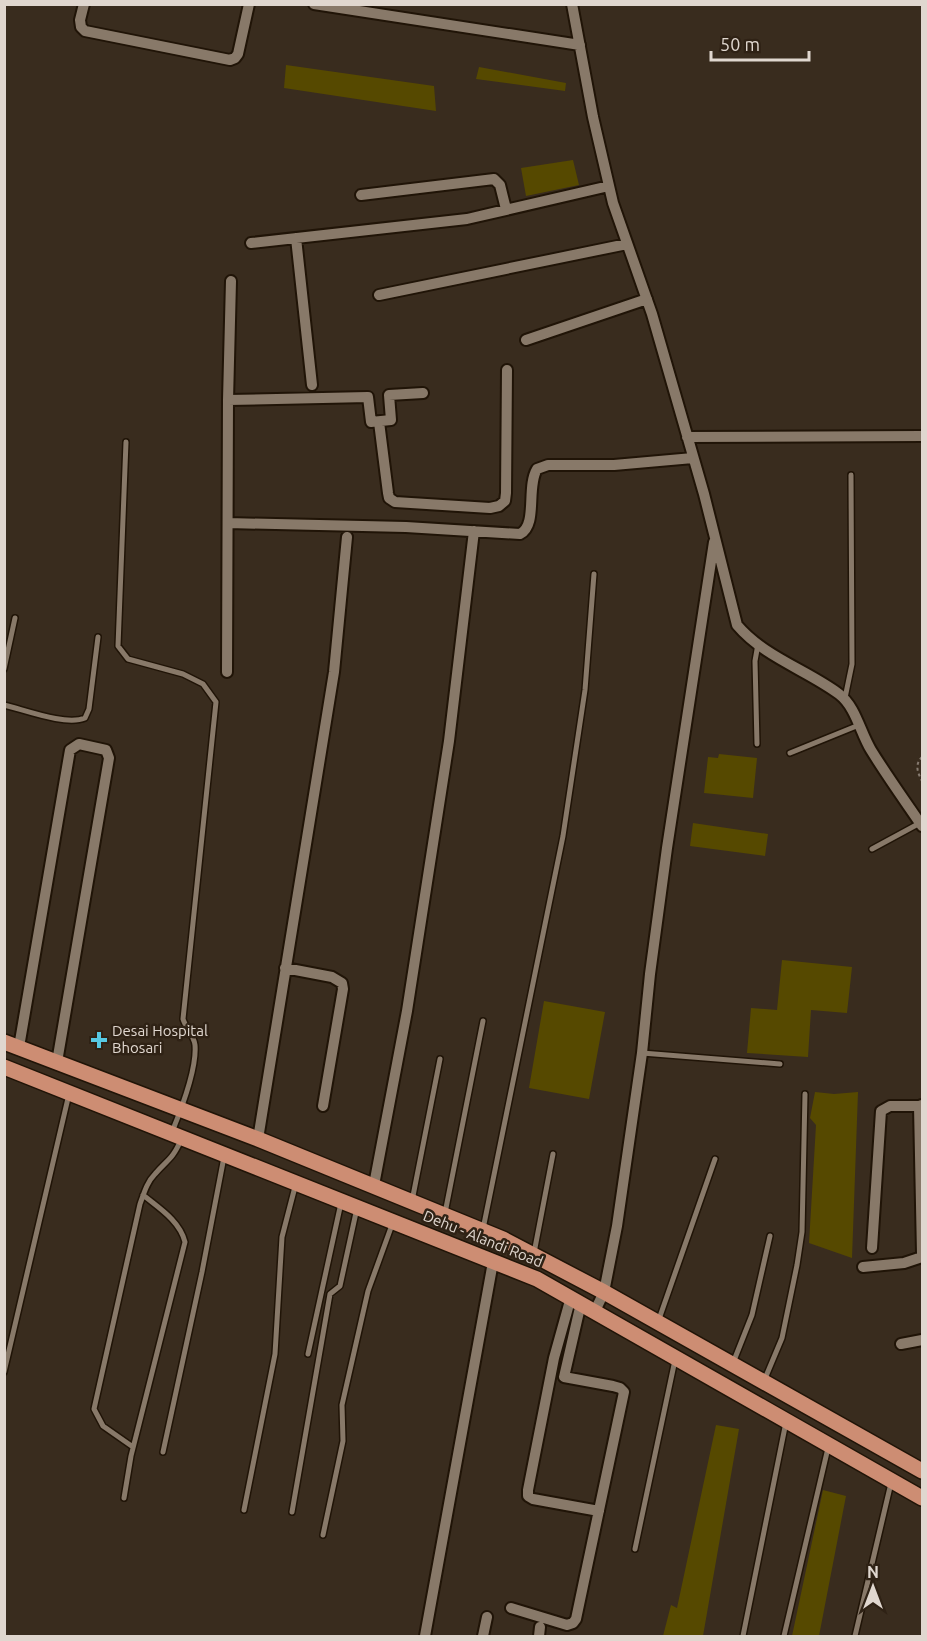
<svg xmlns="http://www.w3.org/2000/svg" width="927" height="1641" viewBox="0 0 927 1641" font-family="Ubuntu,sans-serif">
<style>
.building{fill:#564900}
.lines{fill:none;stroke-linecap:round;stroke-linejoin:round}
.service-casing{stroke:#201407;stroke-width:8}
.minor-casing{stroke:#201407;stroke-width:14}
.primary-casing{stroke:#201407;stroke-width:18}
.path{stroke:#877b70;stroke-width:2;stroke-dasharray:3 3;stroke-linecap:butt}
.service{stroke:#887969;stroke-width:5}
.minor{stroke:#887969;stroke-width:10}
.primary{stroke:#cd8d73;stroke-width:15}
.poi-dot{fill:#57c9e3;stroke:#2f2215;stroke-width:2}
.labels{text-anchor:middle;stroke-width:5;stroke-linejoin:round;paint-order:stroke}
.poi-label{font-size:15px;fill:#e0d7cf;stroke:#2f2215;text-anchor:start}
.street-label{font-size:15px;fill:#e0d7cf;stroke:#2f2215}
</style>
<rect width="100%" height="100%" fill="#392c1e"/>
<path class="building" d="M286,65L434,86L436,111L284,88Z
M479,67L566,83L565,91L476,79Z
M573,160L579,185L526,196L521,168Z
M719,754L757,758L753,798L704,793L708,757L718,758Z
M693,823L768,834L765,856L690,846Z
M782,960L852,967L847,1013L811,1010L808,1057L747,1053L751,1008L777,1010Z
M544,1001L605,1012L589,1099L529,1088Z
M815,1092L834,1094L858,1092L852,1258L809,1243L816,1125L810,1118Z
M716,1425L739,1429L703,1636H663L671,1605L677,1608Z
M823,1490L846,1496L819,1636H792Z"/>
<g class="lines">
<defs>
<path id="service" d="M126,442L118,646L128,659L183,674L203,684L216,702L183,1019C186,1029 194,1035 195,1045C197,1067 181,1110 172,1132
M4,669L15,618
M845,698L852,664L851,475
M4,705C25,710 66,726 85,718L89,709L98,637
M757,744L755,661L758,644
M790,753L859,725
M872,849L920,823
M642,1053L780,1064
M412,1201L440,1059
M445,1213L483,1021
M483,1229L563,836L585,690L594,574
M534,1253L553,1154
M658,1322L715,1159
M308,1354L341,1203
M733,1363L752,1315L770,1236
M4,1372L69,1094
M764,1381L782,1338L797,1265L802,1232L805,1094
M133,1447L103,1426L94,1409L140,1204C144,1193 147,1182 155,1174C168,1159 172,1160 181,1140
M163,1452L202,1272L224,1157
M124,1498L131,1456L185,1242C180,1221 159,1208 143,1195
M244,1510L275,1354L282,1237L296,1183
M292,1512L330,1294L340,1286L357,1208
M323,1535L343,1441L342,1405L368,1291L393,1222
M635,1549L675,1360
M743,1636L786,1422
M784,1636L828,1448
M855,1636L891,1483"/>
<path id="minor" d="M84,4L80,20L81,27L85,31L230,60L235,58L238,54L249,4
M314,4L580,45
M572,4L593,117L613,203L652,314L704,494L737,625C764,657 807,670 839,694C856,707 860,732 871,750C887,776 905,801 922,826
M361,195L494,179L500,185L506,209
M296,238L312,385
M251,243L467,219L609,186
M379,295L627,244
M526,340L647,299
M228,400L231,281
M379,422L388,493L389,498L395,502L490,508L499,506L505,501L506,493L507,370
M687,437L922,436
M228,523L406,527L520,534C538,525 526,487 537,469L548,465H614L693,458
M227,672L228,400L368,397L371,422L391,420L389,395L423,393
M285,968L332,977L342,983L343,989L323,1106
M19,1047L70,750L79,744L106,750L109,758L57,1062
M922,1105L919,1106L922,1254
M258,1139L334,672L347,537
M374,1185L407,1011L449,741L474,531
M872,1248L881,1111L890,1106H919
M863,1267L904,1263L922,1257
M571,1297L554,1358L528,1490V1496L533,1499L599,1511
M595,1311L604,1292L617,1226L642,1053L650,974L667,848L714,542
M901,1344L922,1340
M511,1608L567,1625L573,1623L576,1619L624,1392L620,1388L613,1386L564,1377L581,1303
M425,1636L493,1262
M483,1636L487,1617
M539,1636L540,1627"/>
<path id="primary" d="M4,1042L258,1139L503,1239L604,1292L922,1471
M4,1067L537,1279L922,1498"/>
</defs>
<use href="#service" class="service-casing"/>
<use href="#minor" class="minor-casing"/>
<use href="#primary" class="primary-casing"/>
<path class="path" d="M922,757C914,765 918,773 922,781"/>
<use href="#service" class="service"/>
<use href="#minor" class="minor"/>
<use href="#primary" class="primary"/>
</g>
<path class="poi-dot" d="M96 1031h6v6h6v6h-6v6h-6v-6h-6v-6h6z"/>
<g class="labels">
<g class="poi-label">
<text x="112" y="1036">Desai Hospital<tspan x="112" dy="17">Bhosari</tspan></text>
</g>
<g class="street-label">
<text transform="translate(483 1239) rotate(22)" y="5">Dehu - Alandi Road</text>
</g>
</g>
<rect width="927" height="1641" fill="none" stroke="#e0d7cf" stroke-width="12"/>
<g transform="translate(873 1587)" stroke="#2f2215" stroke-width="4.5" paint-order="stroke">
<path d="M0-4.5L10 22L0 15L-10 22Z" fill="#e0d7cf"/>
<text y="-9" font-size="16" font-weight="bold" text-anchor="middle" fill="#e0d7cf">N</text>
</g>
<path d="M711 51v9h98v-9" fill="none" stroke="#e0d7cf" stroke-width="3"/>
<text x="720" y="51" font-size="18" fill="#e0d7cf" stroke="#2f2215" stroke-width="4.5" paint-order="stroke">50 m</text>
</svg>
